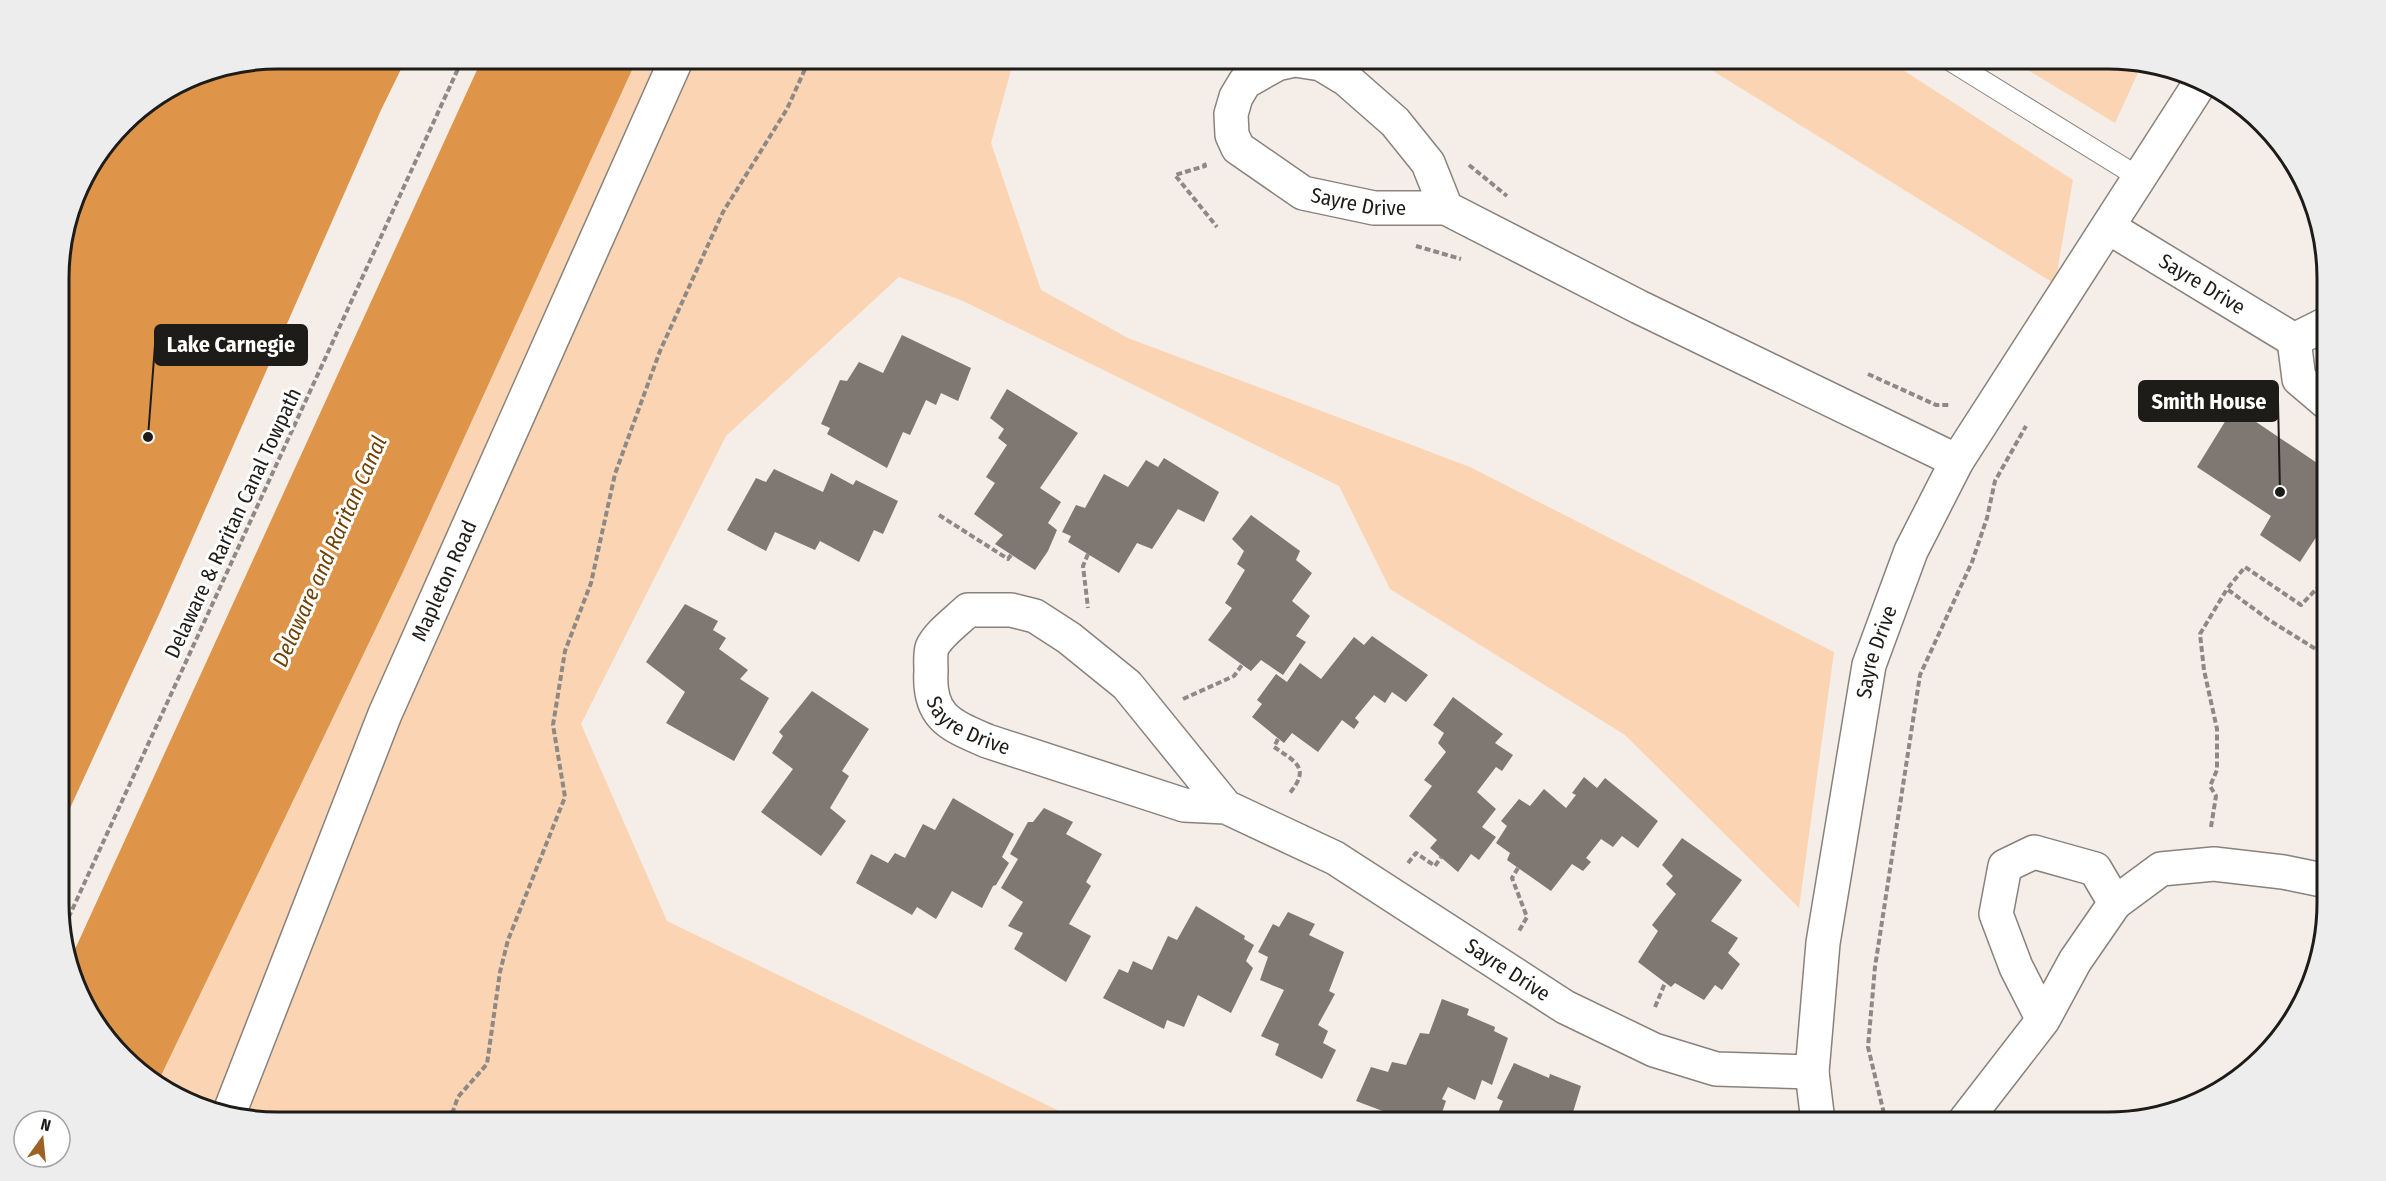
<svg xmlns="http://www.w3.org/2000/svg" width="2386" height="1181" viewBox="0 0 2386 1181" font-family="'Fira Sans Condensed',sans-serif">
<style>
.green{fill:#fbd5b3}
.water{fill:#de9449}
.building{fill:#7e7772}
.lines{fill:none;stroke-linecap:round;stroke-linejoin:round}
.service-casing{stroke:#89827c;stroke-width:22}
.minor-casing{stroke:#89827c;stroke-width:36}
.path{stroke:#8e8984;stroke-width:4;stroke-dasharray:6 3;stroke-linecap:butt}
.service{stroke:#fff;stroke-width:20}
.minor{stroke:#fff;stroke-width:33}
.labels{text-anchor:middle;stroke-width:6;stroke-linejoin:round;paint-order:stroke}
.street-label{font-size:21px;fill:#1e1c19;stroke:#fff}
.water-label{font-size:22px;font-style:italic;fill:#714003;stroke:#fff}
.rim{fill:none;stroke:#1e1c19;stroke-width:3}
.leader{fill:none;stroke:#1e1c19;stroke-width:2}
.callout-dot{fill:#1e1c19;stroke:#fff;stroke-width:2}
.callout{fill:#1e1c19;stroke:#1e1c19;stroke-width:2}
.callout-label{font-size:22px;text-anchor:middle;font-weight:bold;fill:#fff}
</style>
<rect width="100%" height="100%" fill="#f5ede7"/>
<path class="green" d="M637,59H1014L991,143L1041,290L1128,338L1470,467L1834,652L1799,908L1625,735L1390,589L1339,486L963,301L899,277L726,436L581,724L667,921L1082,1122H278L181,1100L158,1082L402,574Z
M1694,59H1886L2073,180L2055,284Z
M2010,59H2108L2141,66L2115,123Z"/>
<path class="water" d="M278,58L406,59L381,110L161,610L60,830L59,263L81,180L133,113L194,75Z
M482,59H637L402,574L158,1082L104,1037L71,958Z"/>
<path class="building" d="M902,335L971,368L958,401L941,393L936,405L926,400L910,435L903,432L887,468L827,434L830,428L821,424L840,380L847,381L859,362L883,373Z
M1007,389L1078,433L1040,488L1061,502L1048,523L1057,530L1048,551L1035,570L995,544L1003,535L974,514L995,483L986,477L1007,445L998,438L1004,429L990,418Z
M2234,407L2320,465L2326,455V522L2300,562L2260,535L2271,516L2197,467Z
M1164,458L1219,492L1204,522L1178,509L1152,549L1137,543L1119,573L1068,542L1071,536L1062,532L1076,505L1085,508L1104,474L1128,487L1146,460L1158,467Z
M774,469L823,492L831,473L853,485L856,480L898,501L883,534L874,530L859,562L820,541L815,550L775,532L766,551L727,530L756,478L766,482Z
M1251,515L1300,551L1296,560L1312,573L1292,601L1310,616L1296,636L1306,642L1283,675L1261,660L1251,671L1208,640L1232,608L1225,603L1245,570L1237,564L1244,551L1232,539Z
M685,604L718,621L713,630L726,638L719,649L748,670L740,679L769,698L734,761L666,723L685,692L646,662Z
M1372,636L1428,675L1406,702L1392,692L1385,703L1374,695L1355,718L1359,722L1354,729L1342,720L1318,752L1292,733L1284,743L1252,717L1262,704L1257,700L1276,674L1287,682L1300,663L1321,679L1354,637L1364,645Z
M812,691L869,729L842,771L849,776L830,808L846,821L821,856L761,812L793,769L772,753L783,736L779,732Z
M1453,697L1503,734L1495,743L1513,755L1502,771L1496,767L1477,792L1496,809L1482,827L1496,837L1479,860L1471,854L1458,872L1430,848L1437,840L1409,816L1432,786L1424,780L1446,752L1438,743L1444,733L1433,725Z
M1584,777L1597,788L1605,778L1658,821L1638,848L1622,836L1613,847L1601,839L1586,858L1591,862L1583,871L1572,864L1551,891L1507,860L1510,853L1496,843L1507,826L1501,821L1519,799L1530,806L1544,789L1566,808L1576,795L1572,793Z
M953,798L1014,834L1002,857L1009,863L996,885L993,886L982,908L952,891L936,919L917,907L912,915L856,883L871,854L888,863L895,853L905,858L923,824L935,830Z
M1044,808L1073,822L1066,834L1102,854L1086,882L1091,886L1069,924L1091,936L1066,982L1014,949L1023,933L1008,926L1023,902L1001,888L1018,859L1010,854L1028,822H1033Z
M1682,838L1742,880L1711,921L1738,938L1728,953L1740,964L1722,990L1715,985L1704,1000L1675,983L1671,987L1638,962L1658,931L1652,925L1676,894L1666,884L1673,876L1662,865Z
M1196,906L1245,936L1244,939L1254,945L1246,961L1253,968L1231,1013L1198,995L1184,1027L1167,1020L1164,1029L1103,998L1119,969L1128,973L1133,961L1152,970L1168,936L1177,940Z
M1288,912L1315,924L1309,935L1344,952L1329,991L1335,994L1318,1025L1328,1031L1323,1043L1336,1050L1322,1079L1275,1055L1279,1044L1261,1036L1284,990L1260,980L1268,957L1258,952L1273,924L1279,927Z
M1442,999L1469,1009L1467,1015L1495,1027L1494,1031L1508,1038L1492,1085L1482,1080L1475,1100L1448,1087L1442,1099L1446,1101L1439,1121L1420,1112L1415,1122H1412L1356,1101L1371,1067L1388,1072L1392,1062L1406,1065L1420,1033L1429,1034Z
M1514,1063L1549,1078L1550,1074L1581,1086L1570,1122H1494L1503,1101L1497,1098Z"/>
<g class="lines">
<defs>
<path id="service" d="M1946,58L2140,178"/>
<g id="minor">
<path id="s1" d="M1446,208L1428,163L1395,122L1346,79L1321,64L1295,60L1277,64L1245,82L1236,97L1231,114L1232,135L1238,148L1303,193L1374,208H1446L1639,307L1957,461"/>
<path id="s2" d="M2108,227L2294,340"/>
<path d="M2294,340L2299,379L2326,402"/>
<path d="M2294,340L2326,324"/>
<path id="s3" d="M1226,807L1127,685L1069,638L1035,616L1011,610H968C958,620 937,635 932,648C930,654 931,665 931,671C928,717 950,725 987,741L1184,805L1226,807L1335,858L1565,1007L1654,1050L1716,1069L1812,1072"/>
<path d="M2115,903L2161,869L2214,864L2283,872L2327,881"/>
<path id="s4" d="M230,1111L385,714L677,58"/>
<path id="s5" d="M1818,1122L1812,1072L1823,943L1869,665L1911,551L1957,461L2202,80"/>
<path d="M1964,1122L2043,1020L2075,961L2115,903L2095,869L2034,852L2005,866L1996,914L2016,967L2043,1020"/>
</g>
</defs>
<use href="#service" class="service-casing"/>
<use href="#minor" class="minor-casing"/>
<path class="path" d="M1209,67L1211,58
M1204,163L1205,166L1175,175L1217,227
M1469,165L1507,196
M1416,246L1461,259
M1868,374L1936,405H1950
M939,515L1008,559L1011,555
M1088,554L1083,566L1088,608
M2327,578L2301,605L2245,567L2227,589L2269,620L2327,656
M1183,699L1234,676L1242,665
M1278,739L1274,747C1296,762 1311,768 1289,794
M2211,827L2216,796L2210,786L2217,770V729L2204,670L2200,634L2227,589
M1408,863L1416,853L1435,866L1441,857
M1518,868L1512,878L1527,917L1519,931
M61,934L463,58
M1655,1007L1665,983
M449,1122L458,1097L487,1064L500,972L508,940L565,797L553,725L565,651L591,583L615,474L660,351L723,212L787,109L810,58
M1886,1122L1868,1047L1875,967L1920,675L1972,562L1987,518L1995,481L2026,426"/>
<use href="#service" class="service"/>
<use href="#minor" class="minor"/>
</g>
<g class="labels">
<g class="street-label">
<text dy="7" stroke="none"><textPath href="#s1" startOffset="483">Sayre Drive</textPath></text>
<text dy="7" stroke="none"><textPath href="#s2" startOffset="110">Sayre Drive</textPath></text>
<text transform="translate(233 523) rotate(-65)" y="7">Delaware &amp; Raritan Canal Towpath</text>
<text dy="7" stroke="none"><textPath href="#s4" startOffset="572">Mapleton Road</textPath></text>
<text dy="7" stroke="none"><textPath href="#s5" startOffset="476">Sayre Drive</textPath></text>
<text dy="7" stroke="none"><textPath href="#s3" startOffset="490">Sayre Drive</textPath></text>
<text dy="7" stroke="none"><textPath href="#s3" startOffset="1090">Sayre Drive</textPath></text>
</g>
<g class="water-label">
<text transform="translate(329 551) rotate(-66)" y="8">Delaware and Raritan Canal</text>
</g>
</g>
<path d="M0 0H2386V1181H0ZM278 69H2108A209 209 0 0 1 2317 278V903A209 209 0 0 1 2108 1112H278A209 209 0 0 1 69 903V278A209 209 0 0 1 278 69Z" fill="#ededed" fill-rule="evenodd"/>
<path class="rim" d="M278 69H2108A209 209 0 0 1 2317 278V903A209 209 0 0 1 2108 1112H278A209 209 0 0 1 69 903V278A209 209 0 0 1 278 69Z"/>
<path class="leader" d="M148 437L155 345M2280 492L2278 401"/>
<g class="callout-dot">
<circle cx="148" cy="437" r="6"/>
<circle cx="2280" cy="492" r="6"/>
</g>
<g class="callout">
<rect x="155" y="325" width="152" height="40" rx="6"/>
<rect x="2139" y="381" width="139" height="40" rx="6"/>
</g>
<g class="callout-label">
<text x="231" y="352">Lake Carnegie</text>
<text x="2209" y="409">Smith House</text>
</g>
<g transform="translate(42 1139) rotate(15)"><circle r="28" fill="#ffffff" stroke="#a5a4a3" stroke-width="1.5"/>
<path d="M0-4.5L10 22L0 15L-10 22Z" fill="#9d6223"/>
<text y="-9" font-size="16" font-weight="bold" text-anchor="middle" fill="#1e1c19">N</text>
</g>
</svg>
